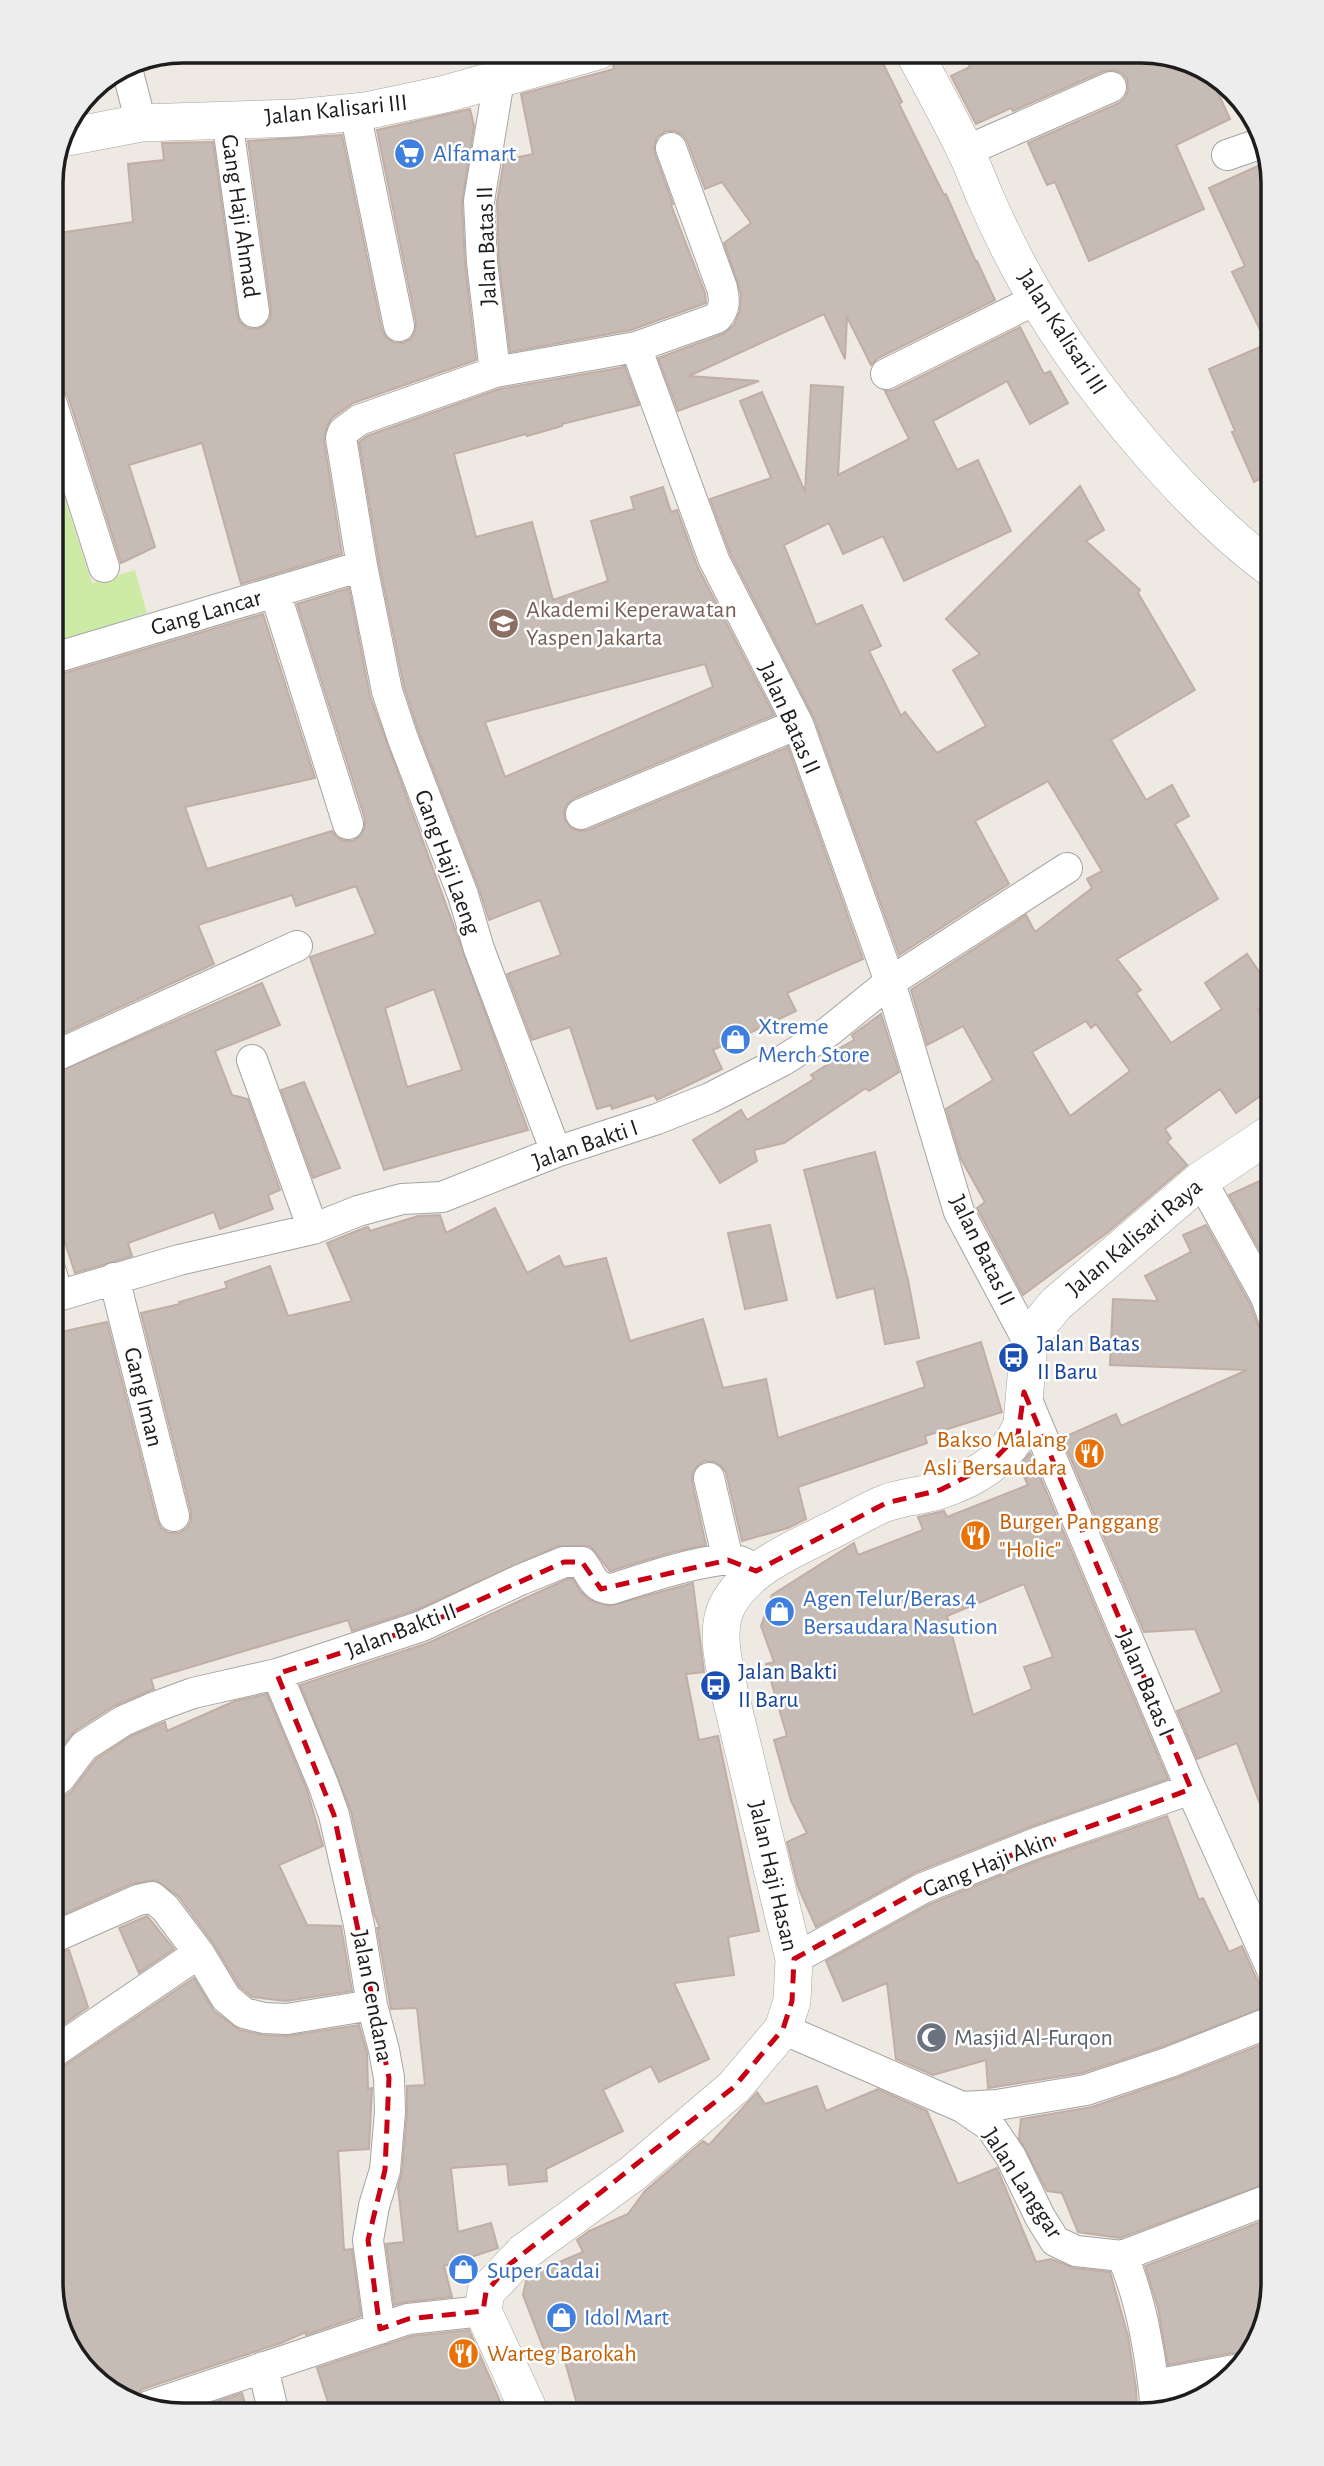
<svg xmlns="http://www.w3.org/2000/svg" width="1324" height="2466" viewBox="0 0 1324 2466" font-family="'Alegreya Sans',sans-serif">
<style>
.grass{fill:#ceeba5}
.building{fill:#c6bbb5;stroke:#c1aea4;stroke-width:2;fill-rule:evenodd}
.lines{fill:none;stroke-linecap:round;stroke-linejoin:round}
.minor-casing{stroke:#a4a4a4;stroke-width:32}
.tertiary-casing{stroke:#a4a4a4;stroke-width:38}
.minor{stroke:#fff;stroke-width:30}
.tertiary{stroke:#fff;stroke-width:37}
.marked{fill:none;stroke:#c90013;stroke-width:5;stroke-dasharray:14 9;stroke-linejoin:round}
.labels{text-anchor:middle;stroke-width:5;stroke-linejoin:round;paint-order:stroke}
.street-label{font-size:24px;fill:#1d1d1d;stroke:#fff}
.shop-label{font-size:24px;fill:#366cbe;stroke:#fff;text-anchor:start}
.education-label{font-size:24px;fill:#785e54;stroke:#fff;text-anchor:start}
.transit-label{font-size:24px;fill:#164399;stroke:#fff;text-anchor:start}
.food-label{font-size:24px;fill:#c56008;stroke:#fff;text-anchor:start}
.worship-label{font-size:24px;fill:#5b616d;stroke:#fff;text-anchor:start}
.rim{fill:none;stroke:#1d1d1d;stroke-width:3.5}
</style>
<rect width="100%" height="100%" fill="#eee9e2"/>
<path class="grass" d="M51,457L92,583L135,570L147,613L51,644Z"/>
<path class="building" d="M633,51H877L902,102L899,104L944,195L946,194L976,262L977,261L995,300L878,358L871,365L847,317L845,359L824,314L689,376L759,381L678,411L658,358L723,334L734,325L740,311L741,294L724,243L751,223L722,182L705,189L687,141L683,135L675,131H666L657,137L654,146L655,154L673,204L671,205L705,293L706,303L631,330L510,352L499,261L497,202L504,160L533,154L521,94L614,69L613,66L618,57Z
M963,51H1150L1209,73L1230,119L1176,145L1204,209L1089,261L1055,182L1047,185L1028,143L1119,103L1125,98L1128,90L1127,79L1122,73L1114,70L1104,71L1013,111L1011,108L976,124L951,76L970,67Z
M470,109L474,126L462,202L465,264L476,360L353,403L332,418L327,426L324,441L342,554L241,584L202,443L129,465L155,547L121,563L68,396L61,387L51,355V234L133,222L128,164L164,160L162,143L213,142L237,314L240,322L247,328L257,329L264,326L270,319L271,310L248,141L342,135L382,330L386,337L393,342L403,343L411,339L415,332L416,322L377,130Z
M1269,161L1273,183V473L1254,482L1232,432L1235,431L1209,369L1267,344L1232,272L1245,266L1209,188Z
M1020,327L1044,374L1050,371L1068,403L1030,424L1007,381L933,421L957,470L978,460L1011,531L904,581L883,536L843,554L829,523L784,545L816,625L862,605L881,646L869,651L901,716L905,712L937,753L986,726L953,670L980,654L946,619L1080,486L1104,530L1086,541L1140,590L1138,593L1195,690L1111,740L1146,800L1172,785L1189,816L1175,824L1218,899L1117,959L1141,990L1136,993L1171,1043L1222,1009L1205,983L1247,954L1273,992V999L1258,1010L1273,1032V1087L1236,1113L1220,1089L1165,1129L1171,1138L1167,1142L1187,1165L1108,1232L1023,1295L977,1208L985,1202L961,1159L946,1109L993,1080L963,1026L927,1045L911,990L1026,915L1035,932L1092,888L1087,879L1102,871L1048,781L975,821L1009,884L899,955L814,718L730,553L710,499L771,478L740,401L762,392L805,492L811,385L843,387L838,475L909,439L885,391L894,390ZM1086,1021L1091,1028L1096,1024L1130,1071L1070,1116L1032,1052Z
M625,367L639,405L562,424V426L527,436L526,434L454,454L476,537L532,522L553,600L608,581L591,521L634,509L631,497L663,487L671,512L677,510L698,568L774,715L574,798L567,804L564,811L565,820L571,828L579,831L588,830L788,747L863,959L787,993L796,1011L713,1050L722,1069L657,1100L654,1095L612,1109L611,1105L597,1109L570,1027L532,1040L507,974L561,955L540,900L489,920L479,889L419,733L404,687L379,563L359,442L367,436L499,389ZM705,664L713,687L505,777L485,722Z
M349,588L370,696L528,1130L384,1170L310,957L376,934L356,886L296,906L292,895L198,925L214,964L51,1039V677L263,614L315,778L185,807L207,869L332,831L337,837L344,841H353L361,835L365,827V819L297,604ZM434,989L462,1070L407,1087L385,1008Z
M262,983L280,1025L215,1051L232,1095L248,1099L280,1190L268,1195L273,1209L220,1229L214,1212L128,1243L132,1256L75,1273L57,1218L63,1216L51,1184V1075Z
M881,1014L899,1072L869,1091L866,1088L784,1143L754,1150L757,1161L720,1183L693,1140L741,1110L747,1120L814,1079L811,1075L844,1054L840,1048L854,1040L852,1035Z
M304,1082L340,1168L313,1178L281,1090Z
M875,1152L908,1280L919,1338L885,1344L874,1288L837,1298L804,1170Z
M1273,1175V1274L1229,1195Z
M495,1208L527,1273L559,1256L564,1267L606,1258L630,1341L703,1319L723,1388L766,1379L778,1438L925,1387L917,1362L981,1342L1002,1412L925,1436L927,1443L798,1487L806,1519L788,1528L742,1541L726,1473L722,1467L715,1462L704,1461L697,1466L693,1472L692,1481L706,1545L673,1552L610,1571L590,1546H558L416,1610L352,1631L348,1620L151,1679L154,1689L114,1706L75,1731L59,1750L51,1722V1334L107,1322L157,1520L161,1528L169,1533H179L187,1528L191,1521V1512L141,1313L180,1304L179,1302L227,1288L225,1282L270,1266L288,1316L352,1301L327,1243L364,1228L368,1227L370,1231L418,1216L440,1215L446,1233Z
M770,1225L787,1300L745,1309L728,1233Z
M1206,1225L1250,1304L1257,1323L1262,1331L1273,1334V1832L1271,1833L1237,1743L1197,1759L1177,1711L1222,1692L1195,1629L1144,1632L1062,1438L1116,1414L1121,1426L1247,1370L1110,1365L1113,1299L1158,1301L1145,1276L1191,1252L1183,1235Z
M1030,1453L1168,1779L1030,1827L916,1872L816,1927L798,1887L787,1842L807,1833L791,1801L774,1740L787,1736L766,1664L774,1662L761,1626L772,1595L854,1543L858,1555L923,1530L918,1517L944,1511L947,1517L1028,1485L1019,1466ZM1024,1584L1053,1657L1024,1667L1032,1689L973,1715L947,1616Z
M567,1579H573L580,1591L590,1600L609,1606L693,1583L704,1672L686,1674L699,1740L718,1736L759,1931L728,1937L734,1975L674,1983L709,2059L659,2082L651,2066L603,2090L623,2131L546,2169L547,2181L509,2185L507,2164L451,2168L458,2232L491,2223L498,2248L444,2266L452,2297L406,2302L394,2305L386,2244L404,2242L398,2187L402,2172L407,2113V2086L425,2085L417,2008L391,2009L377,1928H380L374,1914L351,1811L300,1685L428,1643Z
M267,1694L307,1790L323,1846L279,1865L307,1925L341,1926L352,1991L286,2001L252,1997L239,1986L213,1943L179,1897L156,1880L131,1884L51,1920V1802L61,1799L71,1792L96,1759L131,1736L165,1722L167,1731L235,1701Z
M1167,1816L1199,1900L1203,1898L1229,1952L1242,1946L1257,1980L1263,1987L1273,1989V2004L1164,2046L1082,2073L988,2088L986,2060L933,2075L896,2059L887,1983L843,2001L826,1961L930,1904L1042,1859Z
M147,1916L174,1949L139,1973L119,1928Z
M51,1950L58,1952L69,1950L88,2007L51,2033Z
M194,1978L214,2011L240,2030L263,2035L287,2036L359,2025L367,2053L368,2089L372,2088L369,2149L338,2151L344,2250L352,2249L361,2316L306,2335V2332L281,2343L143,2389L136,2394L133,2401L109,2393L61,2334L51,2283V2071L61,2068Z
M1273,2040V2181L1120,2238L1078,2232L1062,2193L1047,2191L1019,2138L1021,2119L1092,2107L1176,2078Z
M817,2086L826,2111L878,2089L927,2111L958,2184L997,2168L1036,2262L1051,2259L1074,2268L1110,2272L1128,2336L1136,2388L1137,2415H1037V2409L912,2415H585L581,2403L577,2404L562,2351L546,2355L523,2295L526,2281L533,2273L583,2252L577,2240L589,2231L628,2214L645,2191L703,2141L709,2145L757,2092L765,2104Z
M1273,2217V2269L1265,2272L1272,2289L1250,2357L1248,2359L1241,2354L1232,2353L1168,2365L1158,2308L1145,2266Z
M469,2330L506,2415H332L317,2368L412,2336Z
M242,2393L248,2415H177Z"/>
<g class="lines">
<defs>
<path id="minor" d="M126,65L141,123
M499,80L479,201L482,262L495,372L636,347L714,560L798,724L890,982L959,1212L1029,1343
M355,112L399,326
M227,119L254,312
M966,151L1111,87
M1227,155L1265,142
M636,347L717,318C725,308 725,301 722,288L671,148
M495,372L359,420L343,432L341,438L362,566L387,691L403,739L463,895L479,949L556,1152
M886,374L1037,299
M51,401L104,567
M275,592L348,824
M51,659L362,566
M581,814L798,724
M51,1058L297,946
M252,1060L313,1229
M1201,1180L1266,1297L1273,1317
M51,1272L58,1296
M114,1278L174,1516
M51,1298L179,1260L313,1229L358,1211L402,1199L442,1197L556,1152L657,1119L710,1098L782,1061L828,1032L890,982L1067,868
M1024,1393L1191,1789L1273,1972
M709,1478L728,1560
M277,1674L323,1784L334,1815L359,1925L372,2005L384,2050L389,2078L390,2112L385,2170L374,2206L368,2240L380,2329
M51,1785L60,1778L84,1746L123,1721L155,1707L193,1693L277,1674L422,1626L520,1580L564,1562H582C592,1575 593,1588 611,1589C639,1581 717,1552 742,1562C747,1564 752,1569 756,1571
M59,1935L138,1900L152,1897L165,1908L199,1953L226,1998L244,2013L264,2018L287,2019L372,2005
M794,1959L923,1888L1036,1843L1191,1789
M783,2029L962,2107L990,2126L1011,2157L1040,2217L1055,2241L1076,2251L1122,2256C1142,2300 1152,2363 1156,2412
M51,2054L199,1953
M962,2107L997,2105L1086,2090L1170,2062L1273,2021
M1122,2256L1273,2198
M263,2367L274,2415
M1154,2385L1235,2370
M149,2406L408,2319L483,2311"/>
<path id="tertiary" d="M913,51C931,84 949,117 965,150C973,166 979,183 986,199C1001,233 1018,267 1037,299C1092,391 1186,506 1273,570
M68,137L141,123L297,118L365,111L445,94L598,51
M531,2415L483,2311L486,2292L524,2252L632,2174L734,2087L783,2029L792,2001L794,1959L729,1690C724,1664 715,1631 727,1606C747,1566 801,1546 838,1527C854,1519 870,1509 886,1503C902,1497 921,1496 938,1491C972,1480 1010,1459 1022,1423L1029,1343L1042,1321L1056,1304L1201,1180L1273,1132"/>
</defs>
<use href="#minor" class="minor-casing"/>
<use href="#tertiary" class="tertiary-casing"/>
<use href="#minor" class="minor"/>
<use href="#tertiary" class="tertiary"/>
</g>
<path class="marked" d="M1024,1392L1191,1789L923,1888L794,1959L792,2001L783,2029L734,2087L510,2264L486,2292L483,2311L408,2319L380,2329L368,2240L385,2170L389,2078L334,1815L277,1674L422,1626L564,1562H582L601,1589L728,1560L756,1571L886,1503L940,1490L988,1466L1018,1435Z"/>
<defs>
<symbol id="supermarket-disc" viewBox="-11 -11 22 22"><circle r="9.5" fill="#3f7fe0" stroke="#fff"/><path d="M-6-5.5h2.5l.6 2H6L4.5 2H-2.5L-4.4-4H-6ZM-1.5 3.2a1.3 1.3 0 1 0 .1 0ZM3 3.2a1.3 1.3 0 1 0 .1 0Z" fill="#fff"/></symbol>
<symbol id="university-disc" viewBox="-11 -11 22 22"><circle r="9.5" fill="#8d6e63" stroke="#fff"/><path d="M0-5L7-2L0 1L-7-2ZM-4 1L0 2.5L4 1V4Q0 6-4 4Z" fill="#fff"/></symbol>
<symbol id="shop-disc" viewBox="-11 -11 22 22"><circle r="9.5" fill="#3f7fe0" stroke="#fff"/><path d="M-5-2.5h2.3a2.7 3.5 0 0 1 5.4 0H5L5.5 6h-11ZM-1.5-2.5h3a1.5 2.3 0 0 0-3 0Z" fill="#fff"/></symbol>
<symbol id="bus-disc" viewBox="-11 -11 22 22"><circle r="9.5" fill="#1a4fb4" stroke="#fff"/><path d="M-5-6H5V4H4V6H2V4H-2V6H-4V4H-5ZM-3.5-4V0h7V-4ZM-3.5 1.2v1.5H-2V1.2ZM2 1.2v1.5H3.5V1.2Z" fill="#fff"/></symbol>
<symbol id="restaurant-disc" viewBox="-11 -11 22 22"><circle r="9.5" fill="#e8710a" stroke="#fff"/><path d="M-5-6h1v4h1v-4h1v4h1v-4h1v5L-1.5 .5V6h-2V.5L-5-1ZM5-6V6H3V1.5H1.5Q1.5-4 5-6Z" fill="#fff"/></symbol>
<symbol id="mosque-disc" viewBox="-11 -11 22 22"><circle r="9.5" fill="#6b7280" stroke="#fff"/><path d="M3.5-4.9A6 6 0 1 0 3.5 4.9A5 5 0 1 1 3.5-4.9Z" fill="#fff"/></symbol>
</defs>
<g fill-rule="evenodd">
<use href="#supermarket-disc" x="392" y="136" width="35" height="35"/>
<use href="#university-disc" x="486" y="606" width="35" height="35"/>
<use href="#shop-disc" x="718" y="1022" width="35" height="35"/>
<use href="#bus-disc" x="996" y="1340" width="35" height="35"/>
<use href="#restaurant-disc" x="1072" y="1436" width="35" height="35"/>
<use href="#restaurant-disc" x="958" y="1518" width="35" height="35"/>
<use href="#shop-disc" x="762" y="1594" width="35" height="35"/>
<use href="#bus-disc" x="698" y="1668" width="35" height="35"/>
<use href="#mosque-disc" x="914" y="2020" width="35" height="35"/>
<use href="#shop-disc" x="446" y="2252" width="35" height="35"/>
<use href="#shop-disc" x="544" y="2300" width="35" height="35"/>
<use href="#restaurant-disc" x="446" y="2336" width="35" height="35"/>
</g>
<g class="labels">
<g class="street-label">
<text transform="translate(336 109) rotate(-6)" y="8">Jalan Kalisari III</text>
<text transform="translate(241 216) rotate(82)" y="8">Gang Haji Ahmad</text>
<text transform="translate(486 246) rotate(-92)" y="8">Jalan Batas II</text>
<text transform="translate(1063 332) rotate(57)" y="8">Jalan Kalisari III</text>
<text transform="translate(206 612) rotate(-16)" y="8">Gang Lancar</text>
<text transform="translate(790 718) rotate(66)" y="8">Jalan Batas II</text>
<text transform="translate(448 862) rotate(70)" y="8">Gang Haji Laeng</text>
<text transform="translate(585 1144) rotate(-19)" y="8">Jalan Bakti I</text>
<text transform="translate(1134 1237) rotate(-40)" y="8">Jalan Kalisari Raya</text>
<text transform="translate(983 1250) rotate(64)" y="8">Jalan Batas II</text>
<text transform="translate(144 1397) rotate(76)" y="8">Gang Iman</text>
<text transform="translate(401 1630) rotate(-21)" y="8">Jalan Bakti II</text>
<text transform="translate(1146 1683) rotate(67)" y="8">Jalan Batas I</text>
<text transform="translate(988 1864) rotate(-22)" y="8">Gang Haji Akin</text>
<text transform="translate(774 1876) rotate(77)" y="8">Jalan Haji Hasan</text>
<text transform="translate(373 1996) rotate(79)" y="8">Jalan Cendana</text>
<text transform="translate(1023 2183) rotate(57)" y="8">Jalan Langgar</text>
</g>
<g class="shop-label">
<text x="433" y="161">Alfamart</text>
<text x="758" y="1034">Xtreme<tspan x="758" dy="28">Merch Store</tspan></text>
<text x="803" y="1606">Agen Telur/Beras 4<tspan x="803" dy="28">Bersaudara Nasution</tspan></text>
<text x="487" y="2278">Super Gadai</text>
<text x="584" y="2325">Idol Mart</text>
</g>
<g class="education-label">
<text x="526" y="617">Akademi Keperawatan<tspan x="526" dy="28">Yaspen Jakarta</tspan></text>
</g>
<g class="transit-label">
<text x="1037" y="1351">Jalan Batas<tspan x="1037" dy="28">II Baru</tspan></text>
<text x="738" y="1679">Jalan Bakti<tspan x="738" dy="28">II Baru</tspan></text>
</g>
<g class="food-label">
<text x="1067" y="1447" text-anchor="end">Bakso Malang<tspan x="1067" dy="28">Asli Bersaudara</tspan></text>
<text x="999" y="1529">Burger Panggang<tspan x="999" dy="28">"Holic"</tspan></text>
<text x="487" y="2361">Warteg Barokah</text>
</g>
<g class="worship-label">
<text x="954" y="2045">Masjid Al-Furqon</text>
</g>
</g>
<path d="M0 0H1324V2466H0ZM183 63H1141A120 120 0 0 1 1261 183V2283A120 120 0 0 1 1141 2403H183A120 120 0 0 1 63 2283V183A120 120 0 0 1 183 63Z" fill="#ededed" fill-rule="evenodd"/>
<path class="rim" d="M183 63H1141A120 120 0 0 1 1261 183V2283A120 120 0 0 1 1141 2403H183A120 120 0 0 1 63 2283V183A120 120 0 0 1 183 63Z"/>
</svg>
